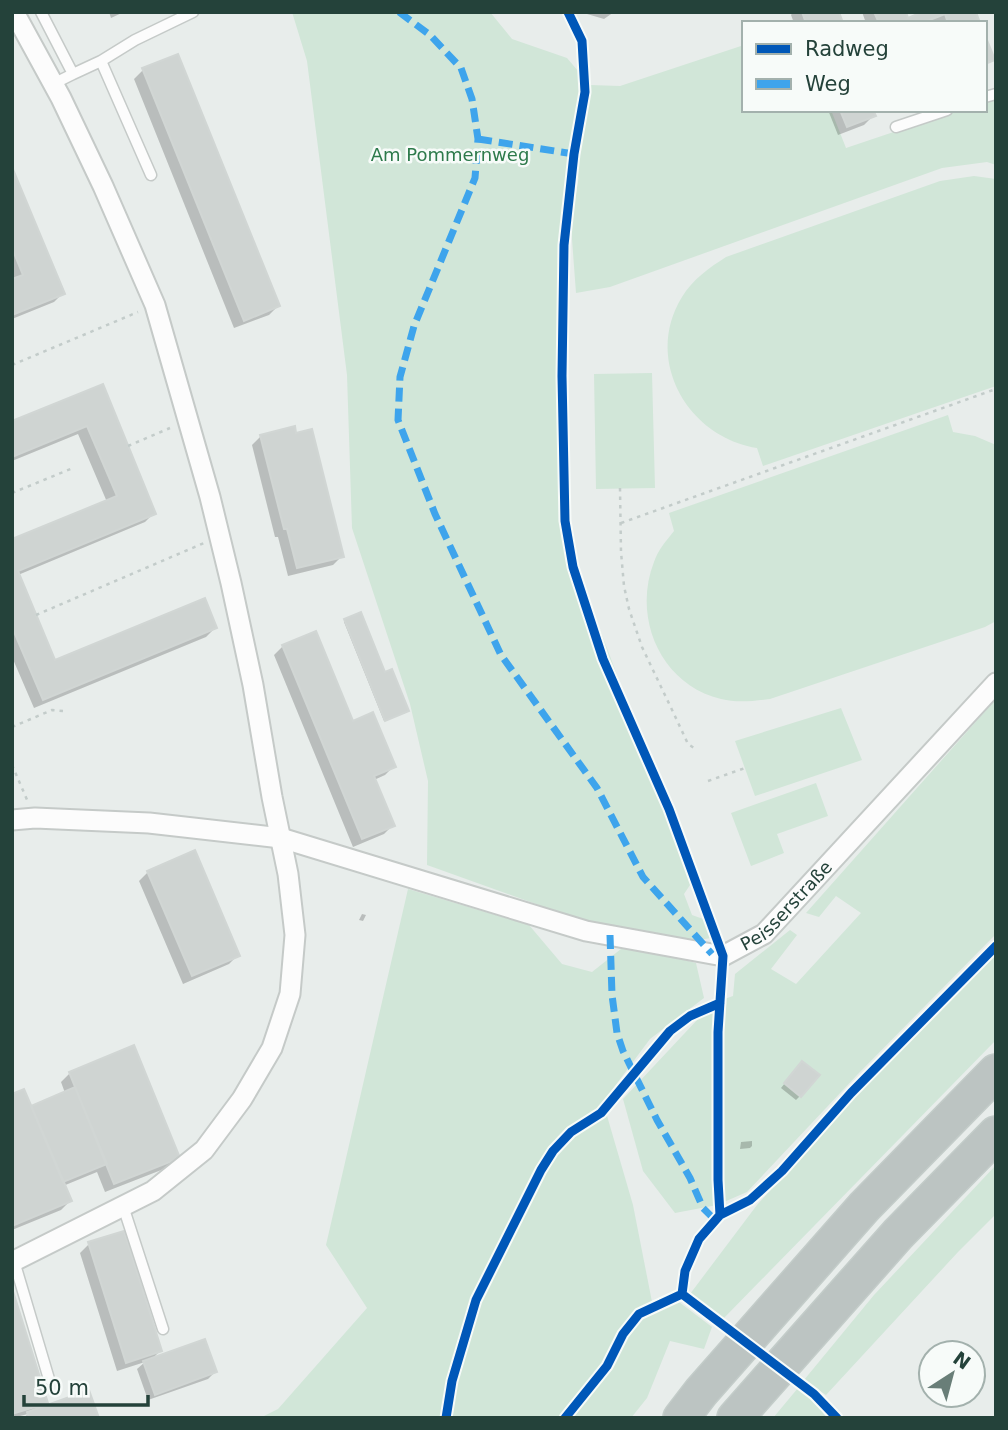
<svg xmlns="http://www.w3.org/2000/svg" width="1008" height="1430" viewBox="0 0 1008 1430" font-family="'DejaVu Sans',sans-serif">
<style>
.green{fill:#d1e6d8}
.shadow{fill:#0003}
.building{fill:#cfd4d2;stroke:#d1d6d4;stroke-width:2}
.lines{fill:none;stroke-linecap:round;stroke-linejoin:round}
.service-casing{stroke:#c5cac8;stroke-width:13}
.minor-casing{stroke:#c5cac8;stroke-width:23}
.motorway-casing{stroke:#c3ccc9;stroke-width:38}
.path{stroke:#c3ccca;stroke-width:2.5;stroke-dasharray:3.5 5;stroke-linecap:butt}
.service{stroke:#fcfcfc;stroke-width:10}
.minor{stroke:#fcfcfc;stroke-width:19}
.motorway{stroke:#bcc4c2;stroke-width:35}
.quiet{stroke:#3ea4ec;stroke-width:7;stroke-dasharray:14 7;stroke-linecap:butt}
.cycleway-casing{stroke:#f7fbf9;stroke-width:13}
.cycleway{stroke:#0057b8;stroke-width:9}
.labels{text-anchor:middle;stroke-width:5;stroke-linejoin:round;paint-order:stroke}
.park-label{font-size:18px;fill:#2d7a4b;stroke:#f7fbf9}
.street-label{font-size:18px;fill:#24423a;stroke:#f7fbf9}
</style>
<rect width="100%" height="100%" fill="#e8edeb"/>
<path class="green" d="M292,12H490L512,39L567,58L590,85L620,86L744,45V110H831L846,148L959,110H985V102L996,98V165L987,162L942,168L610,287L576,293L571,226L579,175L560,242L559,521L694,879L684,894L692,915L706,920L711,938L680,943L589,923L427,865L428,781L410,704L352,528L347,375L307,61Z
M974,176L996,179V386L763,466L757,448C688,437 643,360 682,297C693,279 709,268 726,257L940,181Z
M652,373L655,488L596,489L594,374Z
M948,415L953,432L975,436L996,445V621L985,627L770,699C753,701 737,703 721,699C661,685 632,618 654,562C658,550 666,541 674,531L669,513Z
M996,699V934L858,1074L747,1192L717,1205L675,1213L643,1171L623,1099L713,1003L733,996L735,974L790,930L797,935L771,969L796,984L861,913L836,896L819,917L806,913Z
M841,708L862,760L755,796L735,741Z
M816,783L828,816L777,834L784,853L751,866L731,813Z
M408,889L529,925L562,964L592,972L626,945L696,963L704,998L650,1039L603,1102L633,1205L654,1312L679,1302L712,1327L704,1349L670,1341L647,1398L631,1418H260L278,1409L367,1308L326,1245Z
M996,954V1040L724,1318L690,1294L757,1205L860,1090Z
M996,1165V1214L958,1252L826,1395L804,1380L874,1295Z
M798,1388L814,1401L827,1418H773Z"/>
<path class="shadow" d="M109,12H124L111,18Z
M585,12H614L604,19L587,14Z
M793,12H837L841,23H794L791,15Z
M862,12H904L907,20L927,12H974L979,23H866Z
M143,70L278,306L269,315L234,328L134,79Z
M828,110H871L873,116L864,125L838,135Z
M12,172L63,293L54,302L12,319Z
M102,386L154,513L145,522L18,575L54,663L215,628L206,637L34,708L12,657V541L107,502L78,434L12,461V423Z
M261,436L342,556L333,565L288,576L278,537H275L252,445Z
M345,620L384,674L405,713L384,721L344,622Z
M283,646L394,766L385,775L374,780L393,825L384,834L353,847L274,655Z
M148,872L238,955L229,964L183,984L139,881Z
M362,914L366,915L363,921L359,920Z
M798,1067L800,1096L796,1100L781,1088Z
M70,1073L178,1158L169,1167L105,1192L97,1172L63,1186L70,1201L61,1210L12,1230V1096L30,1108L65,1093L61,1082Z
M752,1141V1146L750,1148L740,1149L741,1142Z
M89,1244L160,1351L151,1360L215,1372L208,1379L148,1400L137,1369L145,1362L117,1371L80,1253Z
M12,1293L46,1402L38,1410L97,1418H24L28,1414L12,1418Z"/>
<path class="building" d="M802,12H839L843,23H806Z
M874,12H906L908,18L922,12H976L980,23H948L945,14L922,23H879Z
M985,35L995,60L985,64Z
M178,54L280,306L244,321L142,68Z
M840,110H873L876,116L847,127Z
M12,167L65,294L12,315V279L23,275L12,248Z
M103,384L156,514L18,571L55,660L205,598L217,628L43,700L12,627V539L117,496L87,426L12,457V421Z
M295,426L296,433L312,429L344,557L297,568L287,529H284L260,435Z
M361,612L385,672L392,669L409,711L385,721L344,619Z
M316,631L353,721L373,712L396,767L374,776L395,826L362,839L282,645Z
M195,850L240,956L192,976L147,871Z
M134,1045L180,1158L114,1184L69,1072Z
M802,1061L820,1075L801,1097L784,1083Z
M75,1087L107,1164L63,1182L31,1106Z
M24,1089L72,1201L12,1226V1094Z
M124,1231L162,1351L126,1363L88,1242Z
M12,1288L48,1403L12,1414Z
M205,1339L217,1372L155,1395L143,1361Z
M89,1390L99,1418H29L27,1412Z"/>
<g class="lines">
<defs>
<path id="service" d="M41,12L73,74L53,84
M101,61L135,40L193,12
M73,74L101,61L151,175
M985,97L996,94
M896,127L947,110
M123,1206L163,1329
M14,1261L49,1379"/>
<g id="minor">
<path id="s1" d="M12,820L35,818L149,823L281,838L586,931L712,954L723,956L764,934L996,683"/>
<path d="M12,1262L153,1191L204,1150L242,1099L272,1048L290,994L295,935L288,874L272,797L253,685L231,583L210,497L155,305L103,186L61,98L14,12"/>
</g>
<path id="motorway" d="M681,1418L701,1392L864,1207L996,1072
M735,1418L898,1234L996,1134"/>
</defs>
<use href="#service" class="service-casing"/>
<use href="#minor" class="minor-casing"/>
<use href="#motorway" class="motorway-casing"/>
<path class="path" d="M12,365L138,312
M128,446L170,428
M620,488L621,552L624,586L629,609L642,647L674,714L688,744L697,750
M12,493L73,468
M621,523L996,389
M36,615L204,543
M12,727L52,710L63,711
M12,765L28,802
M708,781L745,768"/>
<use href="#service" class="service"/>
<use href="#minor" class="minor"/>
<use href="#motorway" class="motorway"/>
<path class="quiet" d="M399,12L430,35L461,68L472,99L478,139L475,178L414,326L400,377L398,420L435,514L501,655L597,788L643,877L712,954
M478,139L574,154
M610,935L612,995L617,1033L623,1051L657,1120L690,1178L703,1208L715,1220"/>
<defs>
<path id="cycleway" d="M568,12L582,41L585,92L574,154L564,245L562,376L565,521L573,567L603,659L669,809L723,956L718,1032V1180L720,1215
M682,1294L685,1271L699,1239L720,1215L750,1200L782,1171L851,1093L996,946
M682,1294L814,1394L837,1418
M446,1418L452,1381L476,1300L541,1170L553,1151L571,1132L601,1113L670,1031L690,1016L720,1003
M565,1418L607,1366L623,1334L639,1314L682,1294"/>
</defs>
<use href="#cycleway" class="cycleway-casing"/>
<use href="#cycleway" class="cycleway"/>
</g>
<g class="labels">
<g class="park-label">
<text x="450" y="161">Am Pommernweg</text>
</g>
<g class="street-label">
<text dy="6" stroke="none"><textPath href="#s1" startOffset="810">Peisserstraße</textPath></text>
</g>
</g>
<rect width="1008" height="1430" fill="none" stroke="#24423a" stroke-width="28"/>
<rect x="742" y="21" width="245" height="91" fill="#f7fbf9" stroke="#a3b1ad" stroke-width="2"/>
<rect x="756" y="44" width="35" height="10" fill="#0057b8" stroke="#a3b1ad" stroke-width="2"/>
<text x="805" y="56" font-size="21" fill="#24423a">Radweg</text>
<rect x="756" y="79" width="35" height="10" fill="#3ea4ec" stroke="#a3b1ad" stroke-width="2"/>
<text x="805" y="91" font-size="21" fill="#24423a">Weg</text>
<g transform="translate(952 1374) rotate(36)"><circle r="33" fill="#f7fbf9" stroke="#a3b1ad" stroke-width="2"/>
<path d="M0-5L12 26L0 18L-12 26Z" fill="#697e78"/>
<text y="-10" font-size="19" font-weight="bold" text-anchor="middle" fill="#24423a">N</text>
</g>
<path d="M24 1395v10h124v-10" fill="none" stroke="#24423a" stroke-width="3.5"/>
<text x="35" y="1395" font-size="21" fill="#24423a" stroke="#f7fbf9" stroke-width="5" paint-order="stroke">50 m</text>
</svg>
